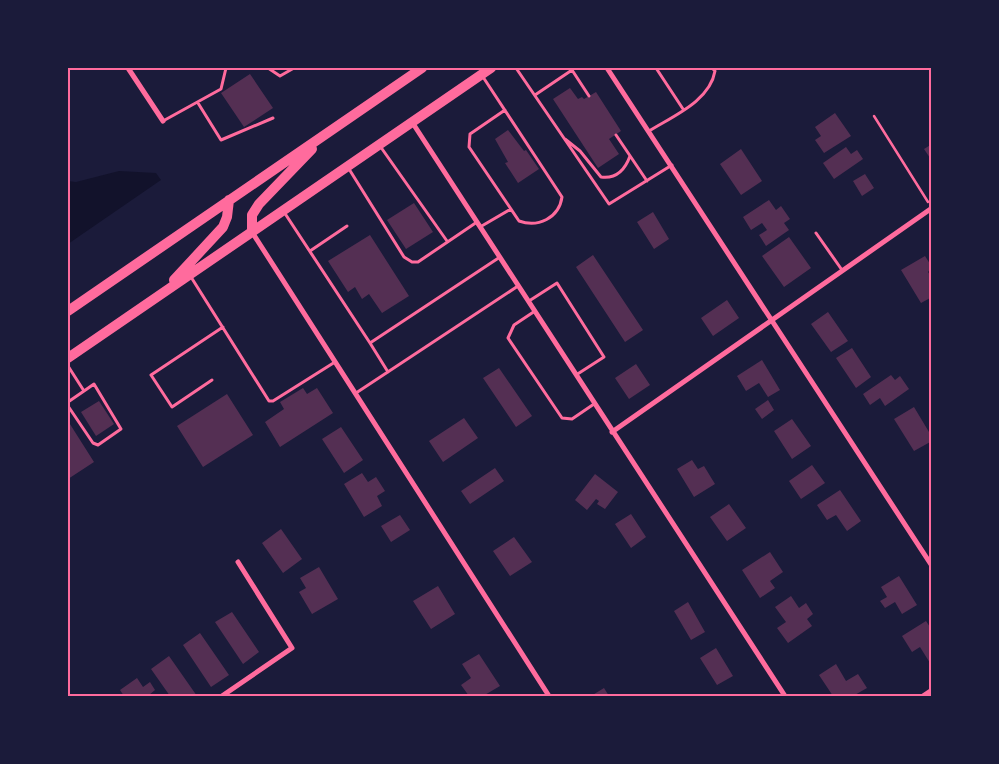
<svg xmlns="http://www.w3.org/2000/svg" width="999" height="764" viewBox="0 0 999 764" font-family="Mulish,sans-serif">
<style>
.water{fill:#12122b}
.building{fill:#542f53}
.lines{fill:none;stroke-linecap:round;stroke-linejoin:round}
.path{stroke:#ff6b9d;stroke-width:2.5}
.service{stroke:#ff6b9d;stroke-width:3}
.minor{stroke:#ff6b9d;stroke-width:5}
.trunk{stroke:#ff6b9d;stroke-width:10}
.neatline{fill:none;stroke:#ff6b9d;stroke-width:2}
</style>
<rect width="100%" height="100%" fill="#1b1b3a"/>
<path class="water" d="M119,171L156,173L161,180L68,244V181L76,182Z"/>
<path class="building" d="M250,74L273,108L244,127L221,93Z
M570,88L578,99L582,97L584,99L596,92L621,131L609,139L619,154L598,168L553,99Z
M835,113L851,136L824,153L815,140L821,136L815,127Z
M508,130L524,151L526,150L539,169L518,183L505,163L508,162L495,139Z
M932,144V161L924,149Z
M846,147L851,154L857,150L863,159L834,179L823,163Z
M741,149L762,181L741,195L720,164Z
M865,174L874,188L862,196L853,181Z
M769,200L776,210L781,206L790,219L784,223L789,230L766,246L759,235L767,230L762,223L751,230L743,217Z
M414,203L433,232L406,249L387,220Z
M653,212L669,239L654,249L637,222Z
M370,235L409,296L382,313L369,294L362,299L355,287L348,292L328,261Z
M789,237L811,268L784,287L762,256Z
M593,255L643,330L625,342L576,267Z
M925,256L932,267L928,272L932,278V297L921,303L901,270Z
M727,300L739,318L713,336L701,318Z
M828,312L848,341L831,352L811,324Z
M852,348L871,377L856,388L836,358Z
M762,360L780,390L768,397L759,383L746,391L737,376Z
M636,364L650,385L629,399L615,378Z
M499,368L532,416L516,427L483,378Z
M891,375L895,380L900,376L909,389L885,406L880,398L870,405L863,394Z
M303,388L307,394L317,388L333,413L280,447L265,422L284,409L280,402Z
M227,394L253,435L203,467L177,426Z
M768,400L774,410L762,419L755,409Z
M99,401L114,424L96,436L81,412Z
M914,407L929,432L932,430V441L914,451L894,419Z
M464,418L478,438L443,462L429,441Z
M792,419L811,446L792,459L774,431Z
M68,421L94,462L68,479Z
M341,427L363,460L344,473L322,439Z
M692,460L698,469L704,466L715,484L694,497L677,469Z
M812,465L825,483L801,499L789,481Z
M495,468L504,481L470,504L461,491Z
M362,473L368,482L376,477L385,491L377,496L382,506L364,517L344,484Z
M595,474L618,492L605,509L597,504L599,501L596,499L587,510L575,500Z
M840,490L861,521L847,531L836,515L827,520L817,505Z
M729,504L746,528L727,541L710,517Z
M631,514L646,537L631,548L615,524Z
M400,515L410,530L391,542L381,526Z
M281,529L302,559L283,573L262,543Z
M514,537L532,562L510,576L493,551Z
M770,552L783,572L770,581L775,588L760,598L742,570Z
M319,567L338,599L312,614L299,592L306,588L300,578Z
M899,576L917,605L902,614L895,602L885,608L880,601L887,597L881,587Z
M438,586L455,614L431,629L413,601Z
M791,596L799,608L806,603L813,614L807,619L812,626L788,643L777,628L786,622L775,607Z
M688,602L705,632L691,640L674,611Z
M232,612L259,652L243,664L215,622Z
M926,621L932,630L930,663L920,647L912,652L902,636Z
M200,633L229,675L211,687L183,645Z
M716,648L733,676L717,685L700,658Z
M479,654L500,686L483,696H469L461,685L471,678L462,664Z
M169,656L197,696H170L151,669Z
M836,664L846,681L858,674L867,688L853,696H833L819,675Z
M137,678L143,687L150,682L155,690L149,695L150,696H124L120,690Z
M604,688L609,696H591Z"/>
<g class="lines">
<path class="path" d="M874,116L928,202"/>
<path class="service" d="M268,68L280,76L294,68
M516,68L609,204L672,165
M656,68L683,109
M483,77L562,197C559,218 538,228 519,221L469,147L470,134L505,110
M535,95L572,70L589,96
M198,103L221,140L273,118
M163,121L221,89L226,68
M649,131C673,116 710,101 715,71L712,68
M616,135L647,181
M565,139L580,151L601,177C616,179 625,170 630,156
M380,146L447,241
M349,169L404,257L412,262H418L477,222
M284,212L370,343
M480,227L511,209
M816,233L842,270
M310,251L347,226
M191,277L269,401H273L335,362
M529,301L557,283L604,357L576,375
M535,311L514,325L508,338L562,418L572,419L594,404
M68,366L84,391L94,384L121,429L98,445L93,443L68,406
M388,372L370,343L500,257
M212,380L172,407L151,375L223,327
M356,393L518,286
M68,402L84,391"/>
<path class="minor" d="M128,68L163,121
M607,68L932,566
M412,122L785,696
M252,232L549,696
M612,432L932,208
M222,696L292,648L238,562
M923,696L932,690"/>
<path class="trunk" d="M252,232V215L259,204L312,149
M174,280L223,227L227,217L229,200
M68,311L422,68
M68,358L491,68"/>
</g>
<rect width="999" height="764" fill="none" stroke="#1b1b3a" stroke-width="138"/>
<rect x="69" y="69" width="861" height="626" class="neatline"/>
</svg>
